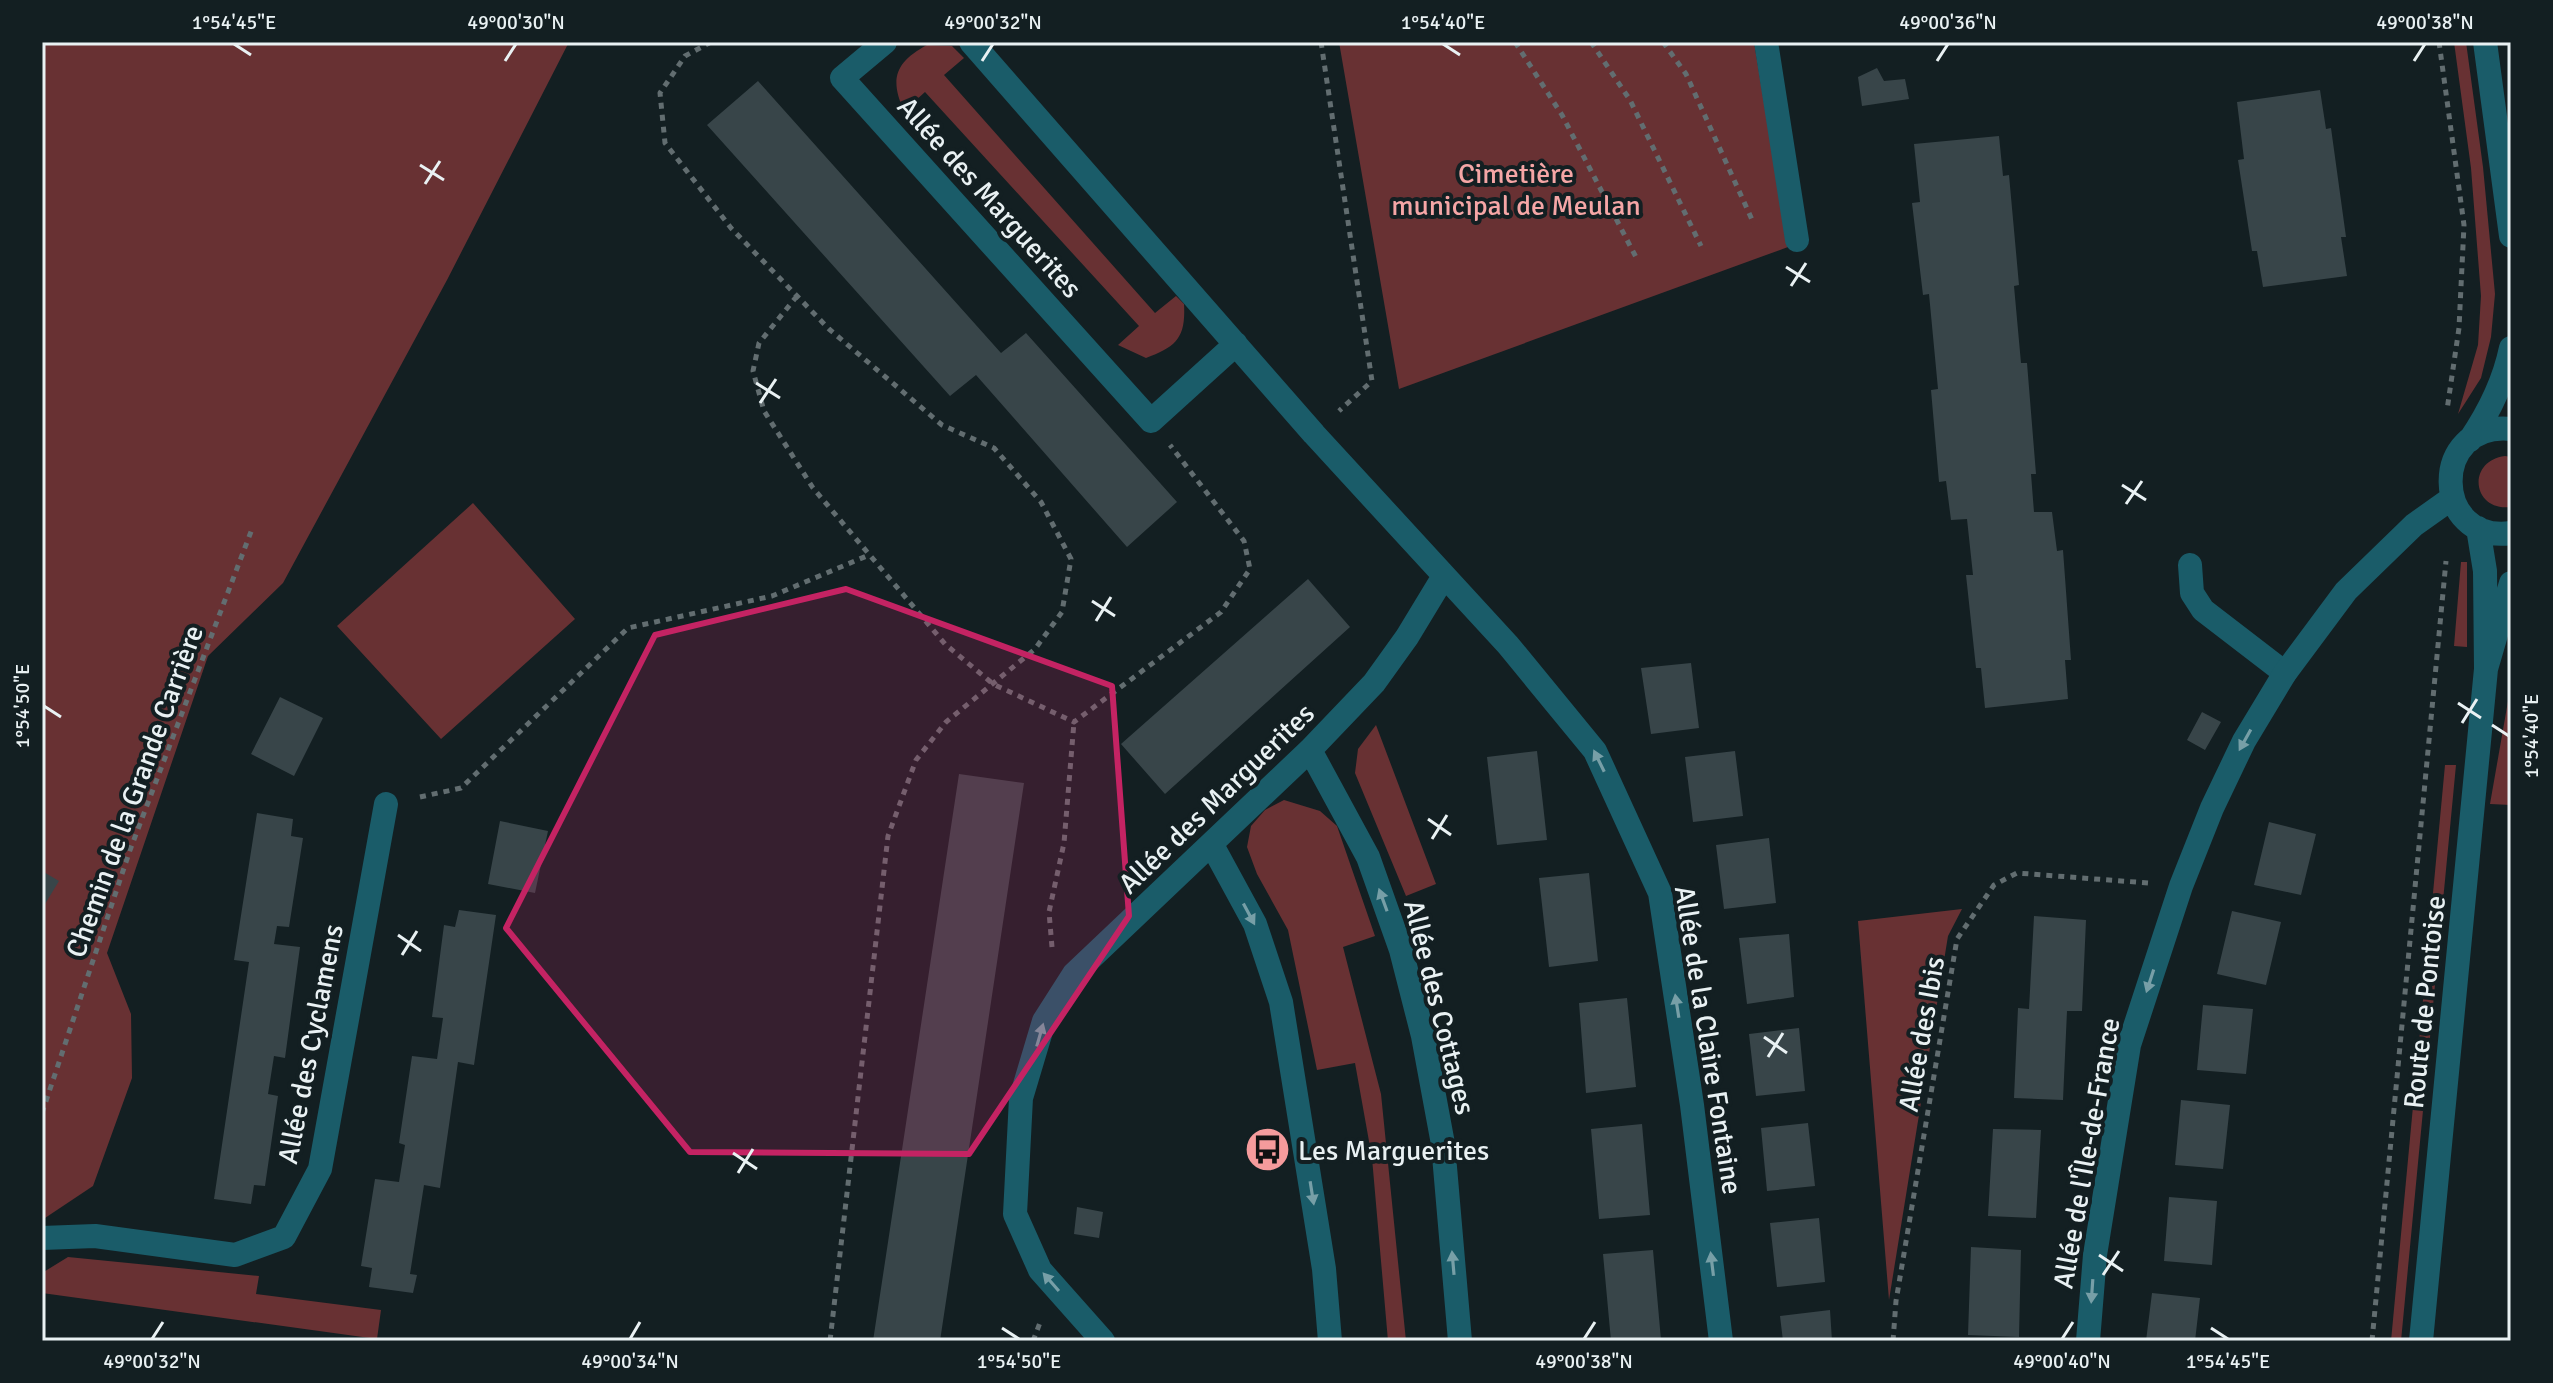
<svg xmlns="http://www.w3.org/2000/svg" width="2553" height="1383" viewBox="0 0 2553 1383" font-family="Signika,sans-serif">
<style>
.green{fill:#683133}
.building{fill:#384549}
.lines{fill:none;stroke-linecap:round;stroke-linejoin:round}
.path{stroke:#626d70;stroke-width:5;stroke-dasharray:6 6;stroke-linecap:butt}
.lane{stroke:#1a5c69;stroke-width:24}
.street{stroke:#1a5c69;stroke-width:24}
.oneway{fill:#779fa7}
.marked{fill:#c42363;fill-opacity:0.2;stroke:#c42363;stroke-width:6;stroke-linejoin:round}
.ticks{fill:none;stroke:#e9f1f3;stroke-width:3}
.labels{text-anchor:middle;stroke-width:8;stroke-linejoin:round;paint-order:stroke}
.park-label{font-size:28px;fill:#f5a6a6;stroke:#131f22}
.street-label{font-size:28px;fill:#e9f1f3;stroke:#131f22}
.poi-label{font-size:28px;fill:#e9f1f3;stroke:#131f22;text-anchor:start}
.neatline{fill:none;stroke:#e9f1f3;stroke-width:3}
.ticks-label{font-size:20px;text-anchor:middle;fill:#e9f1f3}
</style>
<rect width="100%" height="100%" fill="#131f22"/>
<path class="green" d="M42,42H569L447,280L283,583L208,656L107,953L131,1014L132,1078L93,1186L42,1220Z
M1339,42H1754L1788,247L1399,389Z
M2454,42H2466L2483,167L2495,294L2491,337L2481,378L2458,414L2478,345L2481,296L2471,168Z
M927,45L952,46L964,58L944,75L1155,313L1176,296L1184,304C1186,338 1176,347 1146,358L1118,345L1139,326L925,92L904,111C889,78 896,62 927,45Z
M2505,456L2511,457V507C2472,512 2466,461 2505,456Z
M473,503L575,619L441,739L337,626Z
M2461,562H2467V647L2454,646Z
M2511,684V805L2490,804Z
M1376,725L1436,884L1406,896L1355,773L1358,749Z
M2445,765H2456L2401,1341H2391Z
M1284,800L1320,811L1337,826L1375,936L1343,947L1381,1094L1406,1341H1388L1372,1158L1355,1063L1317,1070L1288,930L1257,874L1247,847L1251,826L1265,810Z
M1962,909L1948,936L1889,1300L1858,921Z
M68,1257L259,1276L256,1294L381,1310L377,1339L42,1293V1273Z"/>
<path class="building" d="M1877,68L1884,81L1905,79L1909,99L1862,106L1858,77Z
M758,81L1001,353L1026,333L1177,502L1127,547L976,375L950,396L707,125Z
M2320,90L2326,129L2331,128L2346,237H2341L2347,276L2263,287L2257,251H2252L2238,160L2244,159L2237,102Z
M1999,136L2003,176L2009,175L2019,285L2014,286L2021,363H2027L2036,474H2031L2034,512H2052L2057,551L2063,550L2071,660H2065L2068,699L1985,708L1981,668H1976L1966,575H1973L1967,519L1951,520L1946,481L1939,482L1931,390L1938,389L1929,294L1923,295L1912,203L1920,202L1914,144Z
M1308,579L1350,627L1165,794L1121,744Z
M1691,663L1699,728L1651,734L1641,668Z
M280,697L323,718L294,776L251,754Z
M2202,712L2221,722L2205,750L2187,740Z
M1537,751L1547,840L1497,845L1487,757Z
M1735,751L1743,816L1693,822L1685,757Z
M959,774L1024,783L940,1341H873Z
M257,813L293,819L291,836L303,838L289,927L277,926L274,944L300,947L285,1058L274,1056L268,1094L278,1096L265,1186L254,1185L251,1204L214,1199L249,962L234,960Z
M500,821L548,831L535,893L488,884Z
M2269,822L2316,834L2301,895L2254,885Z
M1769,838L1776,903L1724,909L1716,845Z
M42,871L59,881L42,909Z
M1589,873L1598,961L1549,967L1539,878Z
M459,910L496,915L474,1065L458,1062L440,1188L424,1185L410,1274L417,1275L413,1293L369,1287L372,1268L361,1266L375,1179L399,1182L405,1145L399,1143L412,1056L437,1059L443,1018L432,1017L444,925L455,927Z
M2232,911L2281,922L2266,985L2217,974Z
M2034,916L2086,920L2082,1011H2067L2063,1100L2014,1098L2018,1008L2029,1009Z
M1789,934L1794,997L1747,1004L1739,938Z
M1627,998L1636,1087L1586,1093L1579,1003Z
M2203,1005L2253,1009L2246,1074L2197,1070Z
M1799,1028L1805,1091L1756,1096L1749,1034Z
M2181,1100L2230,1105L2223,1169L2175,1165Z
M1808,1123L1815,1186L1767,1191L1761,1128Z
M1642,1124L1650,1215L1599,1219L1591,1129Z
M1993,1129L2041,1130L2036,1218L1988,1216Z
M2169,1197L2217,1201L2212,1265L2164,1261Z
M1077,1207L1103,1212L1099,1238L1074,1234Z
M1819,1218L1825,1282L1777,1287L1770,1223Z
M1971,1247L2021,1250L2019,1337L1968,1335Z
M1653,1250L1661,1340L1611,1341L1603,1254Z
M2152,1293L2200,1298L2195,1341H2146Z
M1830,1310L1832,1341H1783L1780,1316Z"/>
<g class="lines">
<path class="path" d="M711,42L685,56L660,93L665,143L731,228L829,329L942,425L994,448L1041,502L1071,559L1062,612L1035,649L946,722L916,760L888,836L830,1341
M1321,42L1372,381L1339,411
M1515,42L1562,115L1638,261
M1591,42L1630,100L1701,246
M1663,42L1686,74L1754,224
M2439,42L2464,225L2459,328L2447,410
M797,296L759,343L753,371L764,411L813,488L945,644L993,684L1074,722L1221,612L1250,569L1244,541L1170,445
M420,797L461,788L628,628L772,596L869,555
M1052,947L1049,912L1064,843L1074,722
M42,1113L130,850L252,529
M1033,1341L1041,1320
M1893,1341L1896,1301L1957,939L1994,885L2017,873L2148,883
M2372,1341L2446,561"/>
<path class="lane" d="M2190,565L2192,593L2203,610L2285,673"/>
<path class="street" d="M885,42L842,78L1151,421L1236,344
M971,42L1314,434L1508,645L1595,751L1660,893L1692,1105L1721,1341
M1766,42L1797,240
M2485,42L2511,236
M2511,429C2429,421 2432,544 2511,533
M2470,440C2489,412 2504,382 2511,348
M2478,528L2485,571L2486,669L2511,583
M1310,750L1368,857L1401,950L1423,1036L1443,1144L1460,1341
M1212,845L1255,924L1281,1002L1324,1269L1330,1341
M42,1238L95,1236L235,1255L284,1237L320,1169L386,804
M1103,1341L1040,1270L1015,1214L1021,1098L1044,1021L1074,974L1310,750L1374,683L1407,637L1444,576
M2088,1341L2095,1255L2129,1045L2181,886L2212,808L2244,741L2285,673L2346,591L2414,525L2452,498
M2421,1341L2486,669"/>
</g>
<defs><path id="oneway-solid" d="M-6-.8H1V-3.2L6.5 0L1 3.2V.8H-6Z" transform="scale(2)"/></defs>
<g class="oneway">
<use href="#oneway-solid" transform="translate(2245 740) rotate(119)"/>
<use href="#oneway-solid" transform="translate(1599 761) rotate(-116)"/>
<use href="#oneway-solid" transform="translate(1383 900) rotate(-110)"/>
<use href="#oneway-solid" transform="translate(1249 914) rotate(62)"/>
<use href="#oneway-solid" transform="translate(2150 981) rotate(108)"/>
<use href="#oneway-solid" transform="translate(1677 1006) rotate(-99)"/>
<use href="#oneway-solid" transform="translate(1040 1035) rotate(-74)"/>
<use href="#oneway-solid" transform="translate(1312 1193) rotate(81)"/>
<use href="#oneway-solid" transform="translate(1453 1263) rotate(-95)"/>
<use href="#oneway-solid" transform="translate(1712 1264) rotate(-97)"/>
<use href="#oneway-solid" transform="translate(1051 1282) rotate(-131)"/>
<use href="#oneway-solid" transform="translate(2092 1291) rotate(94)"/>
</g>
<path class="marked" d="M846,589L1112,686L1129,916L969,1154L690,1152L506,928L655,635Z"/>
<path class="ticks" d="M234,44L251,55M1443,44L1460,55M505,61L516,44M982,61L993,44M1937,61L1948,44M2414,61L2425,44M420,165L444,180M425,184L440,161M1786,267L1810,282M1791,286L1806,263M756,383L780,398M760,403L776,379M2122,485L2146,500M2126,504L2142,481M1092,601L1115,616M1096,621L1111,597M2458,703L2481,718M44,706L61,717M2462,723L2477,699M2492,725L2509,736M1428,819L1451,835M1432,839L1447,815M398,935L421,951M402,955L417,931M1764,1037L1787,1053M1768,1057L1783,1033M733,1153L757,1169M738,1173L753,1149M2099,1255L2123,1271M2103,1275L2119,1251M1002,1328L1019,1339M2211,1328L2228,1339M152,1339L163,1322M630,1339L640,1322M1584,1339L1595,1322M2062,1339L2073,1322"/>
<defs>
<symbol id="bus-disc" viewBox="-11 -11 22 22"><circle r="9.5" fill="#f59b9c" stroke="#131f22"/><path d="M-5-6H5V4H4V6H2V4H-2V6H-4V4H-5ZM-3.5-4V0h7V-4ZM-3.5 1.2v1.5H-2V1.2ZM2 1.2v1.5H3.5V1.2Z" fill="#111"/></symbol>
</defs>
<g fill-rule="evenodd">
<use href="#bus-disc" x="1242" y="1124" width="51" height="51"/>
</g>
<g class="labels">
<g class="park-label">
<text x="1516" y="183">Cimetière<tspan x="1516" dy="32">municipal de Meulan</tspan></text>
</g>
<g class="street-label">
<text transform="translate(990 197) rotate(48)" y="10">Allée des Marguerites</text>
<text transform="translate(134 791) rotate(-70)" y="10">Chemin de la Grande Carrière</text>
<text transform="translate(1216 798) rotate(-44)" y="10">Allée des Marguerites</text>
<text transform="translate(2424 1002) rotate(-84)" y="10">Route de Pontoise</text>
<text transform="translate(1440 1007) rotate(76)" y="10">Allée des Cottages</text>
<text transform="translate(1921 1034) rotate(-80)" y="10">Allée des Ibis</text>
<text transform="translate(1709 1040) rotate(81)" y="10">Allée de la Claire Fontaine</text>
<text transform="translate(310 1044) rotate(-79)" y="10">Allée des Cyclamens</text>
<text transform="translate(2086 1153) rotate(-80)" y="10">Allée de l'Île-de-France</text>
</g>
<g class="poi-label">
<text x="1298" y="1160">Les Marguerites</text>
</g>
</g>
<rect width="2553" height="1383" fill="none" stroke="#131f22" stroke-width="88"/>
<rect x="44" y="44" width="2465" height="1295" class="neatline"/>
<g class="ticks-label">
<text x="234" y="29">1°54'45"E</text>
<text x="516" y="29">49°00'30"N</text>
<text x="993" y="29">49°00'32"N</text>
<text x="1443" y="29">1°54'40"E</text>
<text x="1948" y="29">49°00'36"N</text>
<text x="2425" y="29">49°00'38"N</text>
<text transform="translate(22 706) rotate(-90)" y="7">1°54'50"E</text>
<text transform="translate(2531 736) rotate(-90)" y="7">1°54'40"E</text>
<text x="152" y="1368">49°00'32"N</text>
<text x="630" y="1368">49°00'34"N</text>
<text x="1019" y="1368">1°54'50"E</text>
<text x="1584" y="1368">49°00'38"N</text>
<text x="2062" y="1368">49°00'40"N</text>
<text x="2228" y="1368">1°54'45"E</text>
</g>
</svg>
